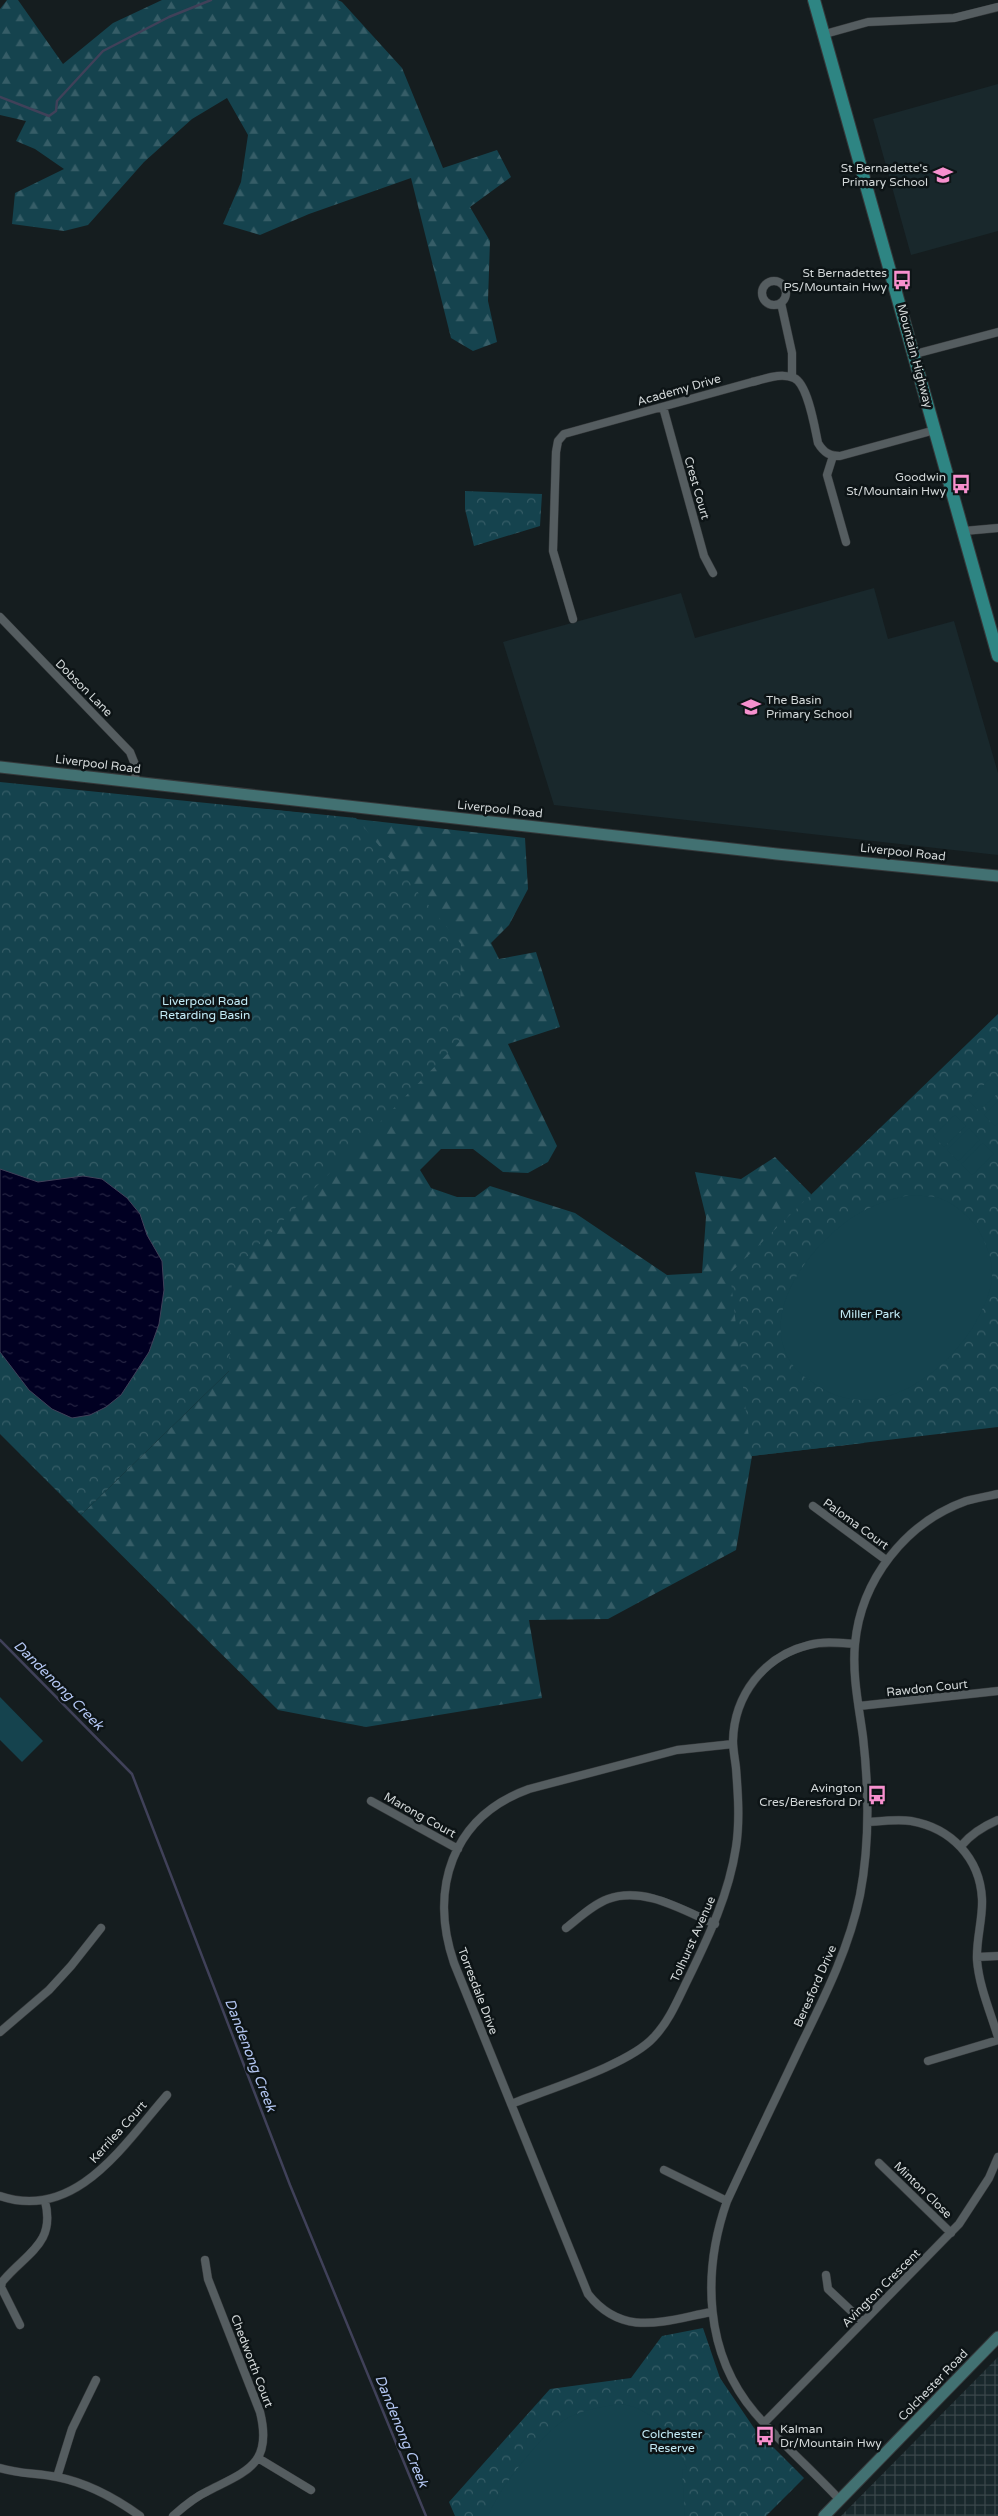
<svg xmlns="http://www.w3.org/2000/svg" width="998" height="2516" viewBox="0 0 998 2516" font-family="'Varela Round',sans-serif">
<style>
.built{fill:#19282c}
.industrial{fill:url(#industrial-grid)}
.forest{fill:url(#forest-firs)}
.park{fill:url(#park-crowns)}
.pitch{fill:#15434e}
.water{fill:url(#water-ripples);stroke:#404159}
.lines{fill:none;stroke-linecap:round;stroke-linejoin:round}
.stream{stroke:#404159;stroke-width:2.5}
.minor-casing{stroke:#35393b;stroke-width:9}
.secondary-casing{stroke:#35393b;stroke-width:13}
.primary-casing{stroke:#35393b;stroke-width:14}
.minor{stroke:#555d60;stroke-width:8}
.secondary{stroke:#427172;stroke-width:11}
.primary{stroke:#2e8583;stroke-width:12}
.labels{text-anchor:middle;stroke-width:5;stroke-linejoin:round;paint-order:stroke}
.poi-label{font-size:12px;fill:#d3d8d9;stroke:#0d1416;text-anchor:end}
.street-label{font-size:12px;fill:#d3d8d9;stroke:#0d1416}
.park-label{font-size:12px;fill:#c3ebf6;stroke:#0d1416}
.water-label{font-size:14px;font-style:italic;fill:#b3c6f2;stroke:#0d1416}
</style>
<defs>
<pattern id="industrial-grid" width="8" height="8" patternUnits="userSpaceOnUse" patternTransform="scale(1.25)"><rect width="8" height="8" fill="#19282c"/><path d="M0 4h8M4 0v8" fill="none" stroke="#3a464a"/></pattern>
<pattern id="forest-firs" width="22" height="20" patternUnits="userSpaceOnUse" patternTransform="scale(1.25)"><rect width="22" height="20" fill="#15434e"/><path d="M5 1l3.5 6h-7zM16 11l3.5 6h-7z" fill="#365d67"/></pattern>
<pattern id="park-crowns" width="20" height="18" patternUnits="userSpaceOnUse" patternTransform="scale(1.25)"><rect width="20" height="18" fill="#15434e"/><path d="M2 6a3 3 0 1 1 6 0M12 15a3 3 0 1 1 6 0" fill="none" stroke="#365d67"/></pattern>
<pattern id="water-ripples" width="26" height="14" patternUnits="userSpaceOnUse" patternTransform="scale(1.25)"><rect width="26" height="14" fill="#010022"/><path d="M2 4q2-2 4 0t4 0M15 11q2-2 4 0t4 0" fill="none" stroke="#252442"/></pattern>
</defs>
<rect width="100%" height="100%" fill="#151d1f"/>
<path class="built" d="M998,84V231L911,255L873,119Z
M874,588L888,639L954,621L998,773V855L554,805L503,642L681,593L695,638Z"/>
<path class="industrial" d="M998,2357V2516H841Z"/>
<path class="forest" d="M7,0H18L63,64L113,23L162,0H338L342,2L402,68L443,168L497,150L511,177L470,207L490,241L488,301L497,342L473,351L451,338L411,178L309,214L260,235L223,224L241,182L248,135L227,98L192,119L144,162L88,225L64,231L12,224L15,193L64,169L35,149L16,141L26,121L0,115V9Z
M266,809L525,838L528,889L509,925L491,943L499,959L536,952L560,1027L508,1044L557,1146L548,1162L528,1173L503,1172L473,1149H441L420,1170L431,1188L457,1197H475L490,1186L575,1213L667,1275L702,1273L706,1217L695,1172L741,1179L775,1157L811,1194L801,1232L864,1443L752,1456L736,1550L608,1619L529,1620L542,1698L366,1727L278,1710L81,1515L229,1371L185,1275Z"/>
<path class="park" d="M465,491L542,494L540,526L474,546L465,509Z
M0,782L356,818L461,944L460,1041L232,1272L229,1371L81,1515L0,1434Z
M998,1014V1427L751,1456L730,1273Z
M703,2328L720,2378L754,2428L804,2478L766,2516H455L449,2502L550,2389L631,2378L662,2336Z"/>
<path class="pitch" d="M990,1079L998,1087V1093L979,1111L968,1100Z
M998,1101V1123L995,1126L984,1115Z
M955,1115L966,1126L944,1147L933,1136Z
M969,1128L980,1140L958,1161L947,1150Z
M983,1143L994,1154L972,1175L961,1164Z
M912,1195C921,1196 930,1196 939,1198C954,1203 971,1217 979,1231C987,1245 993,1261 992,1277C992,1287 986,1301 982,1310C956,1367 880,1428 818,1386C809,1380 798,1373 792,1364C756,1312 813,1242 856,1215C873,1205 892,1198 912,1195Z
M0,1697L43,1741L22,1762L0,1740Z
M622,2404C657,2410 676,2439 687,2469L682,2470L685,2516H489C494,2494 545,2430 566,2419C581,2410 604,2406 622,2404Z"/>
<path class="water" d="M0,1169L38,1182L83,1176L102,1179L127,1198L140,1214L147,1235L162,1261L164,1290L159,1324L149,1352L121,1395L106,1407L90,1415L72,1418L52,1409L29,1390L0,1352Z"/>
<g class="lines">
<path class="stream" d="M0,97L49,116L56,111L57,101L103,51L169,17L211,0
M0,1640L132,1774L290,2185L426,2516"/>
<defs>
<path id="minor" d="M825,34L868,22L954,18L998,7
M762 293a12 12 0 1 1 24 0a12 12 0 1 1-24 0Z
M781,303L792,353V377
M915,354L998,332
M663,407L704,556L713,573
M833,456L827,475L846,542
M964,531L998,528
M0,617L130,752L136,767L135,782
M573,619L553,551L556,452L558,441L564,434L752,382C765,379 781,372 794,378C808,384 815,429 818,443C824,453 830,456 840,456L935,430
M813,1506L886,1560
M859,1706L998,1691
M371,1801L458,1849
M869,1822C882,1821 898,1819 911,1821C951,1828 980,1858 982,1899C983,1919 976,1939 977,1960C979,1986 990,2011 998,2037
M961,1846C971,1834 984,1826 998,1820
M566,1928C579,1918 592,1905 608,1899C644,1886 682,1910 715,1924
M977,1957L998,1956
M0,2032L49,1990L71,1966L101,1928
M928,2061L998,2040
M511,2104C548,2089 629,2065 654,2037C670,2020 678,1999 688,1979C709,1936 729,1894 736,1847C740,1821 738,1794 736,1768C735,1759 733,1750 733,1741C734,1695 764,1656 809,1645C824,1641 840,1643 855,1644
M879,2163L951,2233
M664,2170L727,2201
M0,2196C76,2222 124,2144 167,2095
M826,2275L828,2289L863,2322
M711,2312C663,2321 623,2338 588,2294L454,1963C429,1890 451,1817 529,1789L677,1750L733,1744
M20,2325L1,2287L2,2282C26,2253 56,2244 45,2201
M764,2423L959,2224L989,2178L998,2157
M258,2458L311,2490
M0,2468C19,2474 38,2473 57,2477C88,2483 115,2498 140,2516
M57,2477L72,2429L96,2380
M840,2500C812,2470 781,2443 755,2413C704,2353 702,2272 727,2201C751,2149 776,2098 800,2047C824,1998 849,1949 860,1895C870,1843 869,1790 863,1737C859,1707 852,1675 855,1644C861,1580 905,1523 966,1501C976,1498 988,1496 998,1494
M173,2516C183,2507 195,2497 208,2491C247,2471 273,2464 260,2412L208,2279L205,2260"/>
<path id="secondary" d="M0,767L777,854L998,876
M824,2516L998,2337"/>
<path id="primary" d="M814,0L998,656"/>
</defs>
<use href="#minor" class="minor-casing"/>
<use href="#secondary" class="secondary-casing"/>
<use href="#primary" class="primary-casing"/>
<use href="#minor" class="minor"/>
<use href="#secondary" class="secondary"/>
<use href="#primary" class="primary"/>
</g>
<defs>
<symbol id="school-bare" viewBox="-9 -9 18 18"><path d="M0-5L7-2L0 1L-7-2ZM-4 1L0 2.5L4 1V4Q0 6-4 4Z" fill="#f790ce" stroke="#0d1416" stroke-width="2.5" paint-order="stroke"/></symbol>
<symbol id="bus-bare" viewBox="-9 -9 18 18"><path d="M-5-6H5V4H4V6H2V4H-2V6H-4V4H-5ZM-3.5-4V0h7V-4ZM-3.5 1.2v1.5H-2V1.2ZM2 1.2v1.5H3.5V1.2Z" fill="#f790ce" stroke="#0d1416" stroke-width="2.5" paint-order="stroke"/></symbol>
</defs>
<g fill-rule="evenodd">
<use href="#school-bare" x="929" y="161" width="28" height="28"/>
<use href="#bus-bare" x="888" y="266" width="28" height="28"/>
<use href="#bus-bare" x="947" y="470" width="28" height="28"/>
<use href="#school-bare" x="737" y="693" width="28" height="28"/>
<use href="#bus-bare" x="863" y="1781" width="28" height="28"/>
<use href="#bus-bare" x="751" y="2422" width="28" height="28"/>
</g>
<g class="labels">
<g class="poi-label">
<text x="928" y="172">St Bernadette's<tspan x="928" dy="14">Primary School</tspan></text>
<text x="887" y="277">St Bernadettes<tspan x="887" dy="14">PS/Mountain Hwy</tspan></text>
<text x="946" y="481">Goodwin<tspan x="946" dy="14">St/Mountain Hwy</tspan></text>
<text x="766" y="704" text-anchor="start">The Basin<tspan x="766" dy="14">Primary School</tspan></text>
<text x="862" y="1792">Avington<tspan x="862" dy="14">Cres/Beresford Dr</tspan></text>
<text x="780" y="2433" text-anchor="start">Kalman<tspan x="780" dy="14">Dr/Mountain Hwy</tspan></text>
</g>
<g class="street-label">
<text transform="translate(915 356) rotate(75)" y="4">Mountain Highway</text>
<text transform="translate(679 390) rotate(-16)" y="4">Academy Drive</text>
<text transform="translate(697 488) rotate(74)" y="4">Crest Court</text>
<text transform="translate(84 688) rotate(45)" y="4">Dobson Lane</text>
<text transform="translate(98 764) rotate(7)" y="4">Liverpool Road</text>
<text transform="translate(500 809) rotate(6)" y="4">Liverpool Road</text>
<text transform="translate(903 852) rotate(6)" y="4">Liverpool Road</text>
<text transform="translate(856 1524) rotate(36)" y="4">Paloma Court</text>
<text transform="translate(927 1688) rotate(-6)" y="4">Rawdon Court</text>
<text transform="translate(420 1815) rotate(29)" y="4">Marong Court</text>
<text transform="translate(693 1939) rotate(-66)" y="4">Tolhurst Avenue</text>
<text transform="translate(815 1986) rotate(-66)" y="4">Beresford Drive</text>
<text transform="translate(478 1991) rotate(69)" y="4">Torresdale Drive</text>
<text transform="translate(118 2132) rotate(-48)" y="4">Kerrilea Court</text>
<text transform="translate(923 2190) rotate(44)" y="4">Minton Close</text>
<text transform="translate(881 2288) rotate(-45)" y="4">Avington Crescent</text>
<text transform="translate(252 2361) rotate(69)" y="4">Chedworth Court</text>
<text transform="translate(933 2385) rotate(-46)" y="4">Colchester Road</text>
</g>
<g class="park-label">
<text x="205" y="1005">Liverpool Road<tspan x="205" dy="14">Retarding Basin</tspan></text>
<text x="870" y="1318">Miller Park</text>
<text x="672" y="2438">Colchester<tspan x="672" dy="14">Reserve</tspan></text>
</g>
<g class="water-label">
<text transform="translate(59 1685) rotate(45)" y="5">Dandenong Creek</text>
<text transform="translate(251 2055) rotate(69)" y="5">Dandenong Creek</text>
<text transform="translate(402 2431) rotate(68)" y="5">Dandenong Creek</text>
</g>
</g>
</svg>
